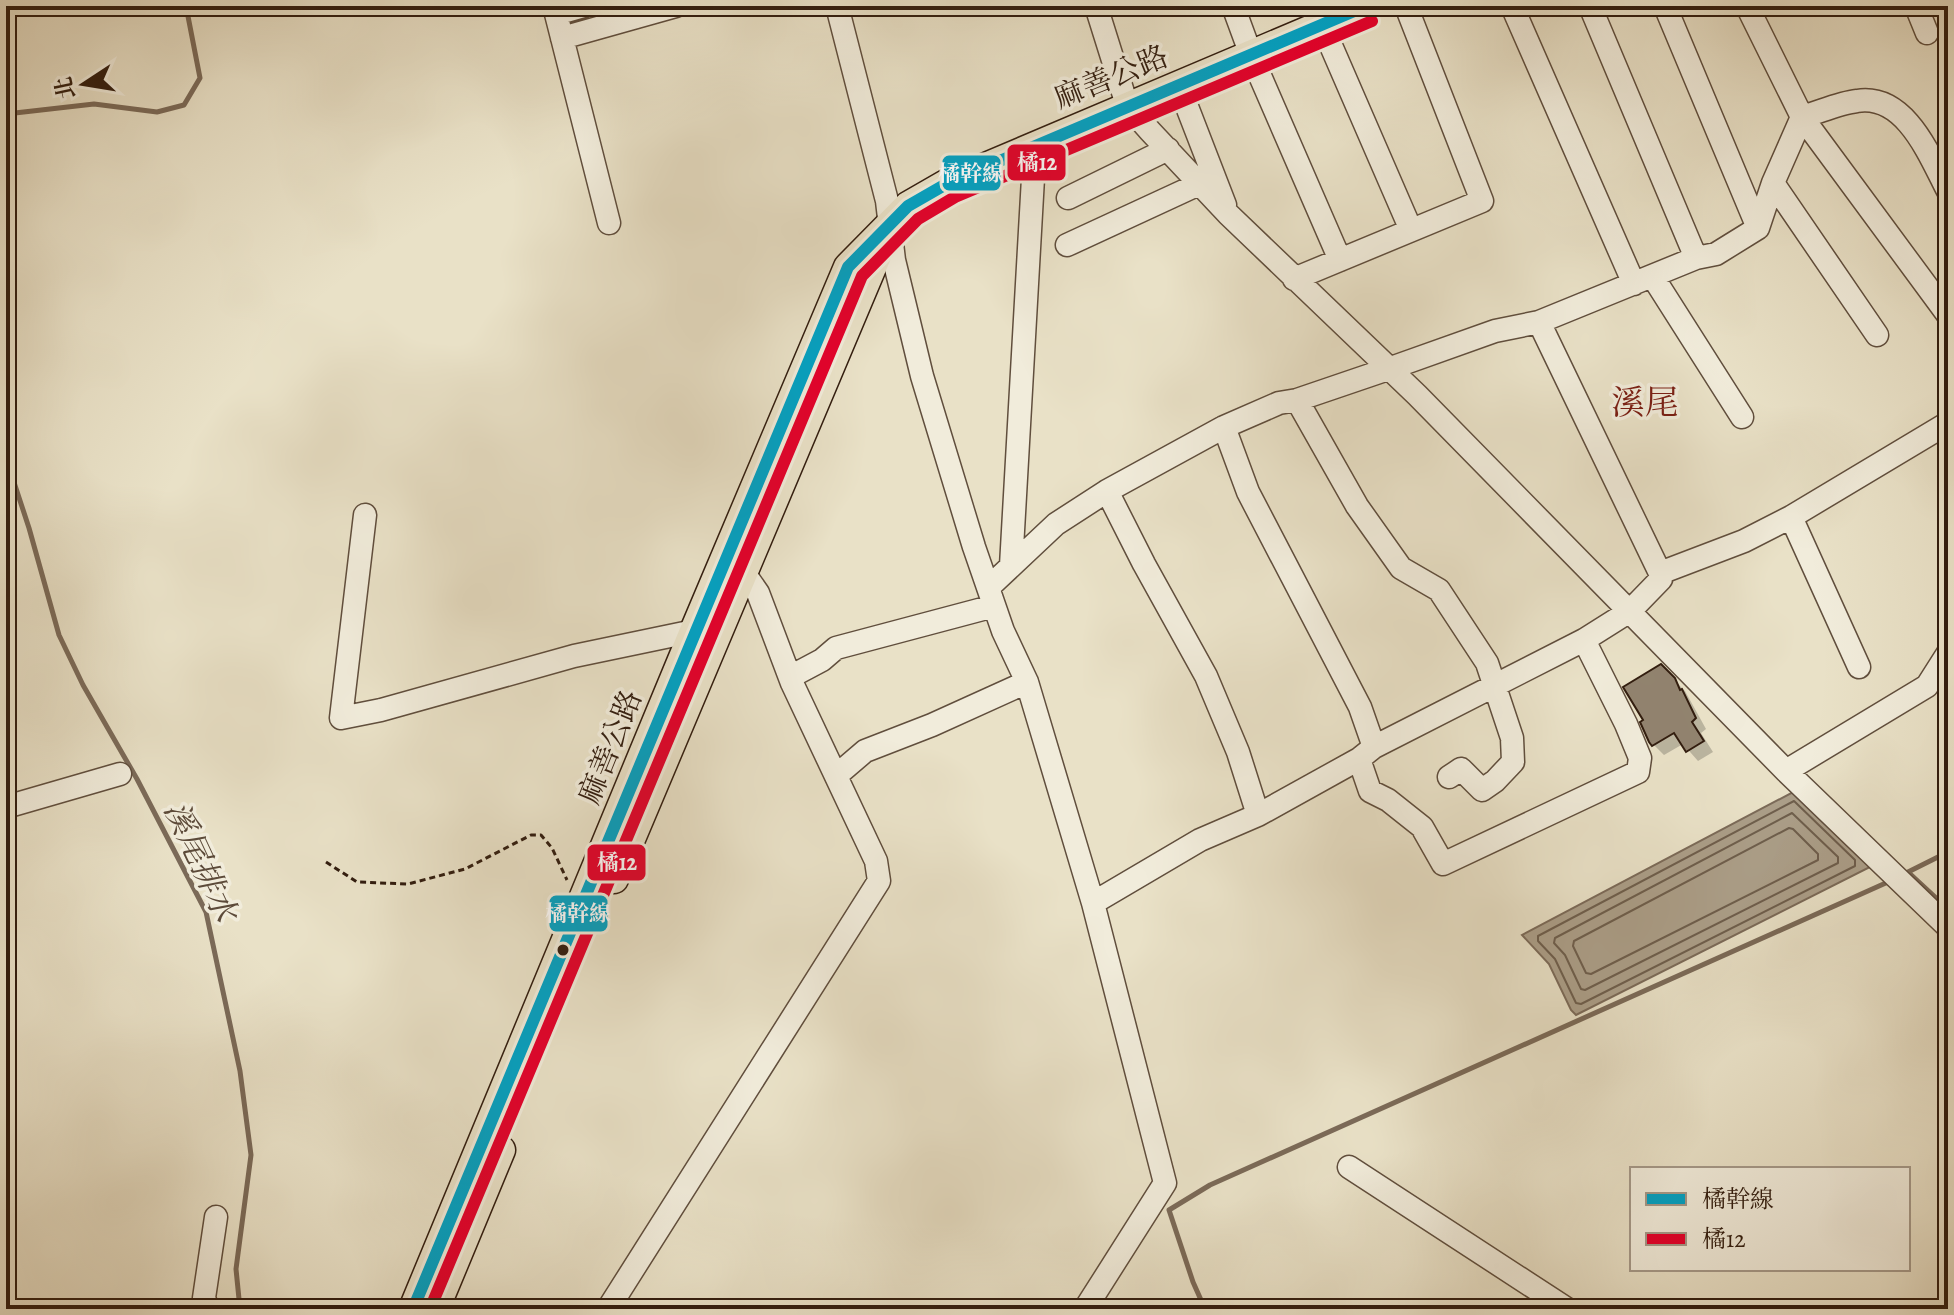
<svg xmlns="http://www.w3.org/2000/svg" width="1954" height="1315" viewBox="0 0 1954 1315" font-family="Alegreya,'Noto Serif TC',serif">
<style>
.water{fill:#ab9e88;stroke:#7b6a58;stroke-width:2}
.shadow{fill:#0003}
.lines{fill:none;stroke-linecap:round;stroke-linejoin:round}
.shore{stroke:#6e5e4c;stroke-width:2}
.stream{stroke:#7b6a58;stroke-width:5}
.building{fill:#91836f;stroke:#321d0f;stroke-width:2}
.minor-casing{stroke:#604e3d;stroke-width:25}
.major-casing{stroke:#321d0f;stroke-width:31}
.path{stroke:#321d0f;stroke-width:3;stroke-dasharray:6 4;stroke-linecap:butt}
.minor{stroke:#f1ecdb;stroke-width:22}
.major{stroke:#e9e1c7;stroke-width:28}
.bus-1-casing{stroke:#f1ecdb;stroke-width:18}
.bus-2-casing{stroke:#f1ecdb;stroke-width:18}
.bus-1{stroke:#02a2c4;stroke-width:12}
.bus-2{stroke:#e4002b;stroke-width:12}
.bus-dot{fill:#321d0f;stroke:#f1ecdb;stroke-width:3}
.labels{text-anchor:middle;stroke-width:7;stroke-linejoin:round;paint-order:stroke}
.street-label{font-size:30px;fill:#321d0f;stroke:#f1ecdb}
.water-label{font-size:32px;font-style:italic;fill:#5c4a39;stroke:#f1ecdb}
.quarter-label{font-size:34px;fill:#7a1f14;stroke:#f1ecdb}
.line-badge{stroke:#f1ecdb;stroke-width:3}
.badge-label{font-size:22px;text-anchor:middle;font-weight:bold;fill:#fff}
</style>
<rect width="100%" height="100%" fill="#e9e1c7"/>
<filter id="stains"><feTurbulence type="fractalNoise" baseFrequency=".0025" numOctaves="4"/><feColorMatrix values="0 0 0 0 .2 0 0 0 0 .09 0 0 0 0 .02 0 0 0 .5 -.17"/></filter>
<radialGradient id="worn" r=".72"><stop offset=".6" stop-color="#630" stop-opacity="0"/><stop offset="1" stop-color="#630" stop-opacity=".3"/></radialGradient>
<path class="water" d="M1797,790L1872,866L1576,1015L1571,1010L1549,964L1522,935Z"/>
<path class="shadow" d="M1661,667L1685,691L1706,729L1701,733L1713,752L1698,761L1683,744L1664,755L1654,745Z"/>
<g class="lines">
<path class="shore" d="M1794,801L1855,860V866L1581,1004L1576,1003L1555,959L1538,941V936Z
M1792,813L1838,857V863L1585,990L1581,989L1565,955L1554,943L1555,938Z
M1789,828L1793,829L1818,854V860L1591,974L1586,973L1573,946L1574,941Z"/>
<path class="stream" d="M6,114L94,104L157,112L184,105L200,78L186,6
M6,458L29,528L59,635L83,685L137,779L206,912L240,1071L251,1155L236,1269L240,1309
M1948,852L1908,872L1948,909
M1205,1309L1193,1282L1169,1210L1210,1185L1888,882"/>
</g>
<path class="building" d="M1661,664L1675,678L1680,690L1682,689L1696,718L1692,722L1704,741L1686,752L1674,733L1652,746L1649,742L1640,722L1643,720L1623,687Z"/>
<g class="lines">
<defs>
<path id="minor" d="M554,6L609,223
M837,6L887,201L894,260L922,376L974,547L1003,631L1027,682L1093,903L1165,1183L1085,1309
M1096,6L1127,105L1150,131L1228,214L1417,395L1786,771L1948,927
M1233,6L1251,55L1340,260
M1512,6L1634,284
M1590,6L1696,258
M1665,6L1758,228
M1747,6L1802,117L1948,315
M1916,6L1927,33
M556,14L584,6
M1322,25L1411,230
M562,38L676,6
M1179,86L1225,205
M1773,183L1877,335
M1068,198L1168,149
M1067,245L1199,184
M1653,277L1742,417
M1294,279L1482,201L1406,6
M1539,322L1660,573
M1297,400L1357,506L1401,568L1439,590L1487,663L1512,738L1513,762L1495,781L1482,790L1461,769L1449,777
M1224,427L1248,492L1360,707L1374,747
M1107,491L1144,564L1206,676L1238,752L1258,815
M365,515L341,718L381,710L574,656L694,631
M1791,517L1859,667
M1011,566L1033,178L1022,150
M989,587L1056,524L1107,491L1224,427L1279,403L1297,400L1391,368L1495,331L1539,322L1696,258L1716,254L1758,228L1773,183L1802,117C1820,112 1839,103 1857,101C1906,93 1930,157 1948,191
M790,677L822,660L836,648L994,606
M1359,759L1370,791L1388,800L1422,827L1443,864L1638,772L1640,758L1626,724L1584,640
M1786,771L1927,686L1948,653
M837,775L865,751L932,725L1027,682
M6,807L120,774
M1093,903L1200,840L1258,815L1359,759L1374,747L1584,640L1630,611L1661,579L1660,573L1744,541L1791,517L1948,423
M1349,1167L1567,1309
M208,1309L204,1298L216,1217
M608,1309L879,881L876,861L792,683L758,593L742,570L733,565"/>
<path id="major" d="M614,879L884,239
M413,1309L694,631L848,267L908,206L948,183L1366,6
M435,1309L501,1150"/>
</defs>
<use href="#minor" class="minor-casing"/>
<use href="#major" class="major-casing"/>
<path class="path" d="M326,862L357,882L408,884L465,869L531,835H541L552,848L567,880"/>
<use href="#minor" class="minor"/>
<use href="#major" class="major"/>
<defs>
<path id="bus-1" d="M413,1309L848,267L908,206L948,183L1366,6"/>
<path id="bus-2" d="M430,1309L862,276L918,219L955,197L1372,21"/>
</defs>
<use href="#bus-1" class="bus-1-casing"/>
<use href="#bus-2" class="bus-2-casing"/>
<use href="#bus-1" class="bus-1"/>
<use href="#bus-2" class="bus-2"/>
</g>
<circle class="bus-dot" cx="563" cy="950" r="7"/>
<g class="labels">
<g class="street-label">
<text transform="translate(1111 77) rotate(-22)" y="10">麻善公路</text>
<text transform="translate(610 747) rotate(-68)" y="10">麻善公路</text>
</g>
<g class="water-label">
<text transform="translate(201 861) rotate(65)" y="11">溪尾排水</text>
</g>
<g class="quarter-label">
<text x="1645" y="414">溪尾</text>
</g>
</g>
<g class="line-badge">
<rect x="1006" y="143" width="61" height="39" rx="8" fill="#e4002b"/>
<rect x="941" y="154" width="61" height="38" rx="8" fill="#02a2c4"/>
<rect x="586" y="843" width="61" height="39" rx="8" fill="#e4002b"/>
<rect x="548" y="894" width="61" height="39" rx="8" fill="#02a2c4"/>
</g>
<g class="badge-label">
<text x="1037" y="170">橘12</text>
<text x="971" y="181">橘幹線</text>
<text x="617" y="870">橘12</text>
<text x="578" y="921">橘幹線</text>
</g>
<rect width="1954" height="1315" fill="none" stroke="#e9e1c7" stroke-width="32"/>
<rect x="8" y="8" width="1938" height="1299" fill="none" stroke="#321d0f" stroke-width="4"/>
<rect x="16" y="16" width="1922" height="1283" fill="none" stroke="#321d0f" stroke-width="2"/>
<rect x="1630" y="1167" width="280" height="104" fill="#f1ecdb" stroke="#a59989" stroke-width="2"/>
<rect x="1646" y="1193" width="40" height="12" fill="#02a2c4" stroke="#a59989" stroke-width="2"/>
<text x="1702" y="1207" font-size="24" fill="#321d0f">橘幹線</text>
<rect x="1646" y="1233" width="40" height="12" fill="#e4002b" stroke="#a59989" stroke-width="2"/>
<text x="1702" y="1247" font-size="24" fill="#321d0f">橘12</text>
<g transform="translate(84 84) rotate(258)" stroke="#f1ecdb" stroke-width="6" paint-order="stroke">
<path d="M0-6L14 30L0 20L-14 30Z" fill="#321d0f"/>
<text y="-12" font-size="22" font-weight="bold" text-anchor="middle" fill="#321d0f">北</text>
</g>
<rect width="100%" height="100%" filter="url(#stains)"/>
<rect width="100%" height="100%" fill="url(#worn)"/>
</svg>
